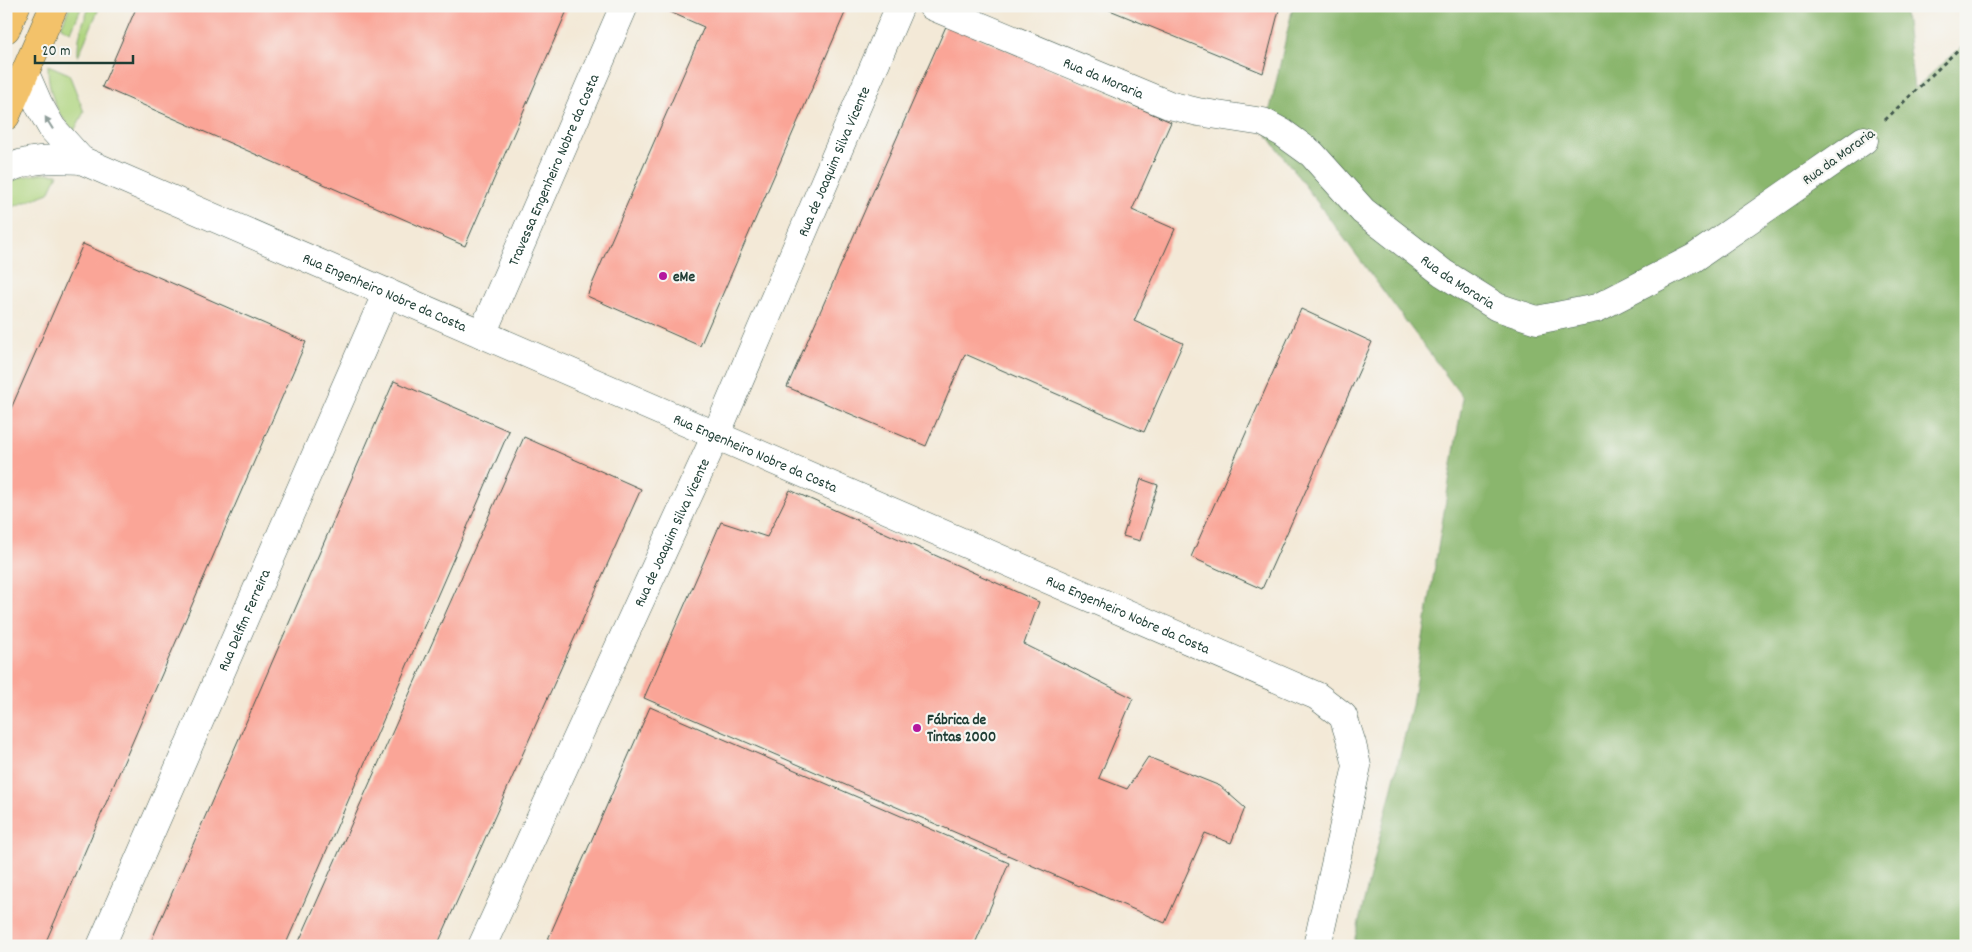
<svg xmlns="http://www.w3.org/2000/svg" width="1972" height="952" viewBox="0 0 1972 952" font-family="Dekko,sans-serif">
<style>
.green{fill:#aed47e;stroke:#668859}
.forest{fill:#8ab66d;stroke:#547a50}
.building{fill:#faa597}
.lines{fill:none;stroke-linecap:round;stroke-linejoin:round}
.minor-casing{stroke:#3f574c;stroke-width:29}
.major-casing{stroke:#3f574c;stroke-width:29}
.path{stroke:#3f574c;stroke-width:3;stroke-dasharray:4 4;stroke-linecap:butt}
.minor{stroke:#fff;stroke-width:28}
.major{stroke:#f3c26a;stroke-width:28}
.oneway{fill:#8f9e9a}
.poi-dot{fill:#b5179e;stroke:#f6f6f2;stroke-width:2}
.labels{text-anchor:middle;stroke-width:4.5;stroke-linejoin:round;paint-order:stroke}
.street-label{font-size:15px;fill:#1f3d34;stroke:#f6f6f2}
.poi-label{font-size:15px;font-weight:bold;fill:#1f3d34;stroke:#f6f6f2;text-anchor:start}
</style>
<rect width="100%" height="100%" fill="#f6f6f2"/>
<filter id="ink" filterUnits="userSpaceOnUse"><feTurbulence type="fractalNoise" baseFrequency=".02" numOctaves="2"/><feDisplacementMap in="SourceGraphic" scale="10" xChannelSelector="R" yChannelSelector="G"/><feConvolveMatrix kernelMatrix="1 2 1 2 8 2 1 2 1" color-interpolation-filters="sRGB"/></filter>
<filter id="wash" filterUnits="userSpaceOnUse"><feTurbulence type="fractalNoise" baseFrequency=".0096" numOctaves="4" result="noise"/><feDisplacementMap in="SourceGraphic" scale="20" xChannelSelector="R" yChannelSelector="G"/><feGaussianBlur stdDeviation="1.12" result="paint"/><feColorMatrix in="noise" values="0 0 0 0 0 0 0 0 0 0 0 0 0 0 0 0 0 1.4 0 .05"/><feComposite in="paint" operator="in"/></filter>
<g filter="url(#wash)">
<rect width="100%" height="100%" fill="#f3e9d7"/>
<path class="green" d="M70,6H82L71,32L61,27Z
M90,6H100L78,57C77,39 82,23 90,6Z
M48,65L69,74L84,112L74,131C55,112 48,91 48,65Z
M43,173L58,174L49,193L10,208L6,206V185L17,178Z"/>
<path class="forest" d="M1293,6H1904L1914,89L1966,43V946H1353L1411,710L1463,398L1265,132Z"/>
<g id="blocks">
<path class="building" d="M137,6H569L465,246L102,87Z
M661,6H848L700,346L587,296L704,27L661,8Z
M1100,6H1280L1263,73Z
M947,24L1171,122L1132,210L1175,229L1134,321L1183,343L1144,432L965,354L926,446L787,387Z
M83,244L306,342L44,946H6V420Z
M1301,309L1372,342L1262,589L1191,557Z
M394,381L509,431L285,946H149Z
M524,437L641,489L437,946H297Z
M1141,479L1158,485L1140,541L1123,536Z
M790,490L1039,602L1024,644L1133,698L1099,778L1127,789L1148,757L1220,786L1245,808L1231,843L1205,833L1165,923L644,698L721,522L767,537Z
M650,707L1009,863L974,946H545Z"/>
</g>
</g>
<g filter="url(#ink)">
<use href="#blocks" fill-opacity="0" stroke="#3f574c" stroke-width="1"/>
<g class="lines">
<defs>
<g id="minor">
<path id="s1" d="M932,6L1169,105L1198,112L1263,122L1283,133L1312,154L1363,211L1443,273L1497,307L1537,320L1597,308L1694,258L1864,140"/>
<path d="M25,73L39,105L52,128L81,160"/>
<path id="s2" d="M6,170C29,157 55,159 81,160L1317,696L1343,716L1352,744L1357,766L1317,946"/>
<path id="s3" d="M482,334L624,6"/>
<path id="s4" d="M101,946L387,292"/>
<path id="s5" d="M482,946L716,435L900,6"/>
</g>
<path id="major" d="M6,29L16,6
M6,116L54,6"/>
</defs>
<use href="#minor" class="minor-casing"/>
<use href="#major" class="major-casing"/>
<path class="path" d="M1885,120L1966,42"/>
<use href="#minor" class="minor"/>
<use href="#major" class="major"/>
</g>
<defs><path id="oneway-solid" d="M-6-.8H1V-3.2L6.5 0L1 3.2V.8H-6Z" transform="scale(1.25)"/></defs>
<use class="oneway" href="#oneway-solid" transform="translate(49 123) rotate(-122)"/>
</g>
<g class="poi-dot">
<circle cx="663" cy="276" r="5"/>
<circle cx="917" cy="728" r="5"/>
</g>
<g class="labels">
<g class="street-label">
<text dy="5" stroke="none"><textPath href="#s1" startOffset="186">Rua da Moraria</textPath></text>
<text transform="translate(1838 156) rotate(-36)" y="5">Rua da Moraria</text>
<text dy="5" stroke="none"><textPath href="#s5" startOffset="860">Rua de Joaquim Silva Vicente</textPath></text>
<text dy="5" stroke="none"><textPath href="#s3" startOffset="179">Travessa Engenheiro Nobre da Costa</textPath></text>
<text dy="5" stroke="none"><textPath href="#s1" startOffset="606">Rua da Moraria</textPath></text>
<text dy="5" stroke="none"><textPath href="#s2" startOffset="408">Rua Engenheiro Nobre da Costa</textPath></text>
<text dy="5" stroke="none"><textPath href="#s2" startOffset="812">Rua Engenheiro Nobre da Costa</textPath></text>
<text dy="5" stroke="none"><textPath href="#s5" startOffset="455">Rua de Joaquim Silva Vicente</textPath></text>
<text dy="5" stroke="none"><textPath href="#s2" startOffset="1218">Rua Engenheiro Nobre da Costa</textPath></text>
<text dy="5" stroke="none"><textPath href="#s4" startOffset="356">Rua Delfim Ferreira</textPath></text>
</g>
<g class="poi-label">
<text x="673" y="281">eMe</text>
<text x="927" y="724">Fábrica de<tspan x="927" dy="17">Tintas 2000</tspan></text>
</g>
</g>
<rect width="1972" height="952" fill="none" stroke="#f6f6f2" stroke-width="25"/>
<path d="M35 55v8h98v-8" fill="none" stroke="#1f3d34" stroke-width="2.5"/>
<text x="42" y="55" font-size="15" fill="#1f3d34" stroke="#f6f6f2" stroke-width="4" paint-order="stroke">20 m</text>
</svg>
